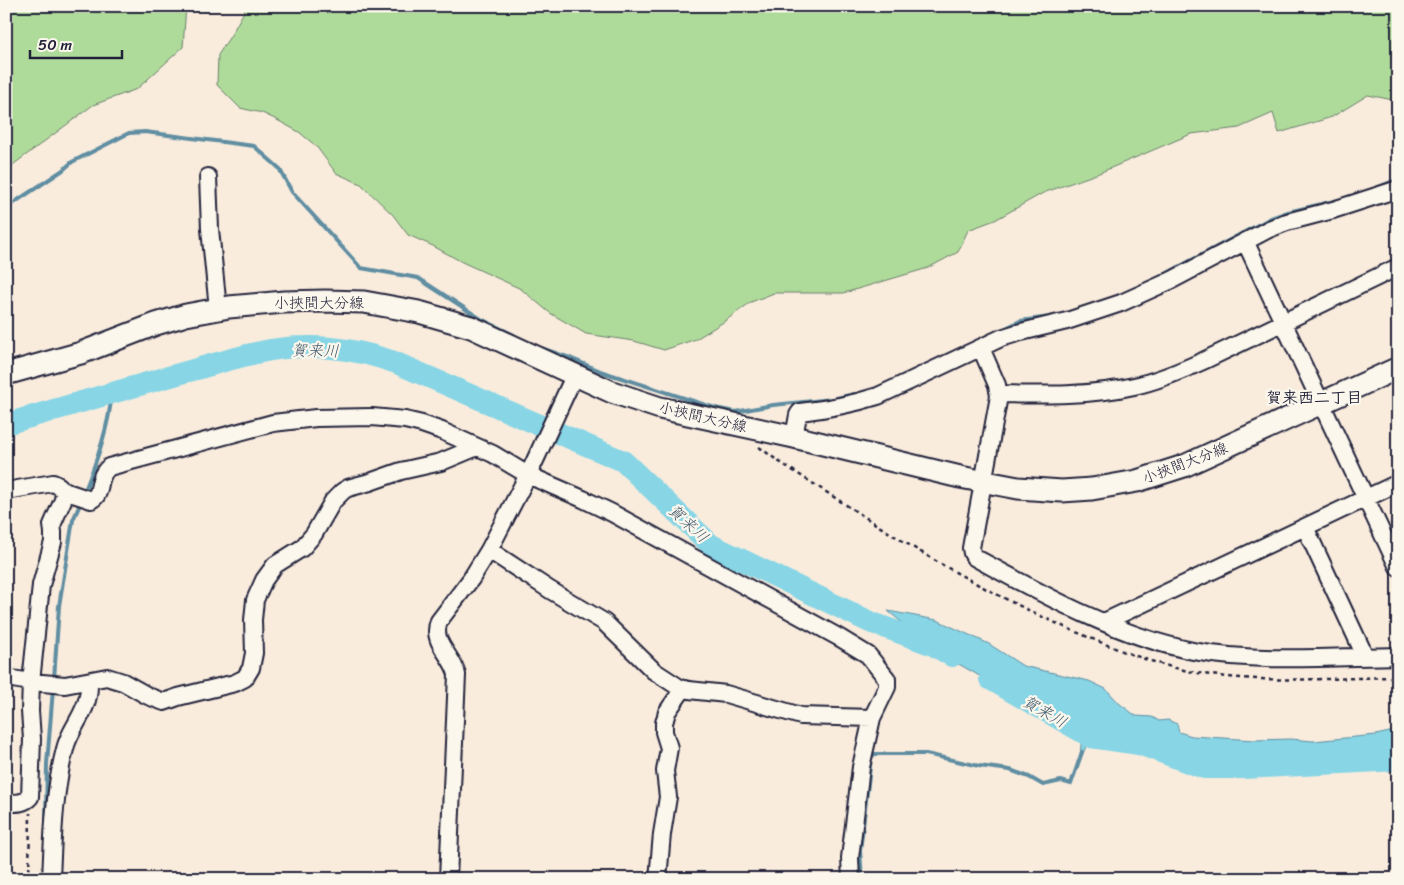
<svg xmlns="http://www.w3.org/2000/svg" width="1404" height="885" viewBox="0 0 1404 885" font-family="Sriracha,'Klee One',sans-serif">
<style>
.green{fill:#afdb9a;stroke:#687e6a}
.water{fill:#87d5e5;stroke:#5f8da1}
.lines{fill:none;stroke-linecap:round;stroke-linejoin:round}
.stream{stroke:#5f8da1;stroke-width:4}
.river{stroke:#87d5e5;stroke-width:22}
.minor-casing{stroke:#22223b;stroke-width:20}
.major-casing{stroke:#22223b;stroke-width:25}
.path{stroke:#22223b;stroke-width:2.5;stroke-dasharray:4 4;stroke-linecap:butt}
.minor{stroke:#fbf7ec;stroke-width:16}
.major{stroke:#fbf7ec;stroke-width:21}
.labels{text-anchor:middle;stroke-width:4.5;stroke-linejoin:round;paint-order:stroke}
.street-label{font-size:15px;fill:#22223b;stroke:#fbf7ec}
.water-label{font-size:16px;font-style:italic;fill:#40586e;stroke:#fbf7ec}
.neighbourhood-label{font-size:16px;font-weight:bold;fill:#22223b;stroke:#fbf7ec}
</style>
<rect width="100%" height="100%" fill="#f9ecdd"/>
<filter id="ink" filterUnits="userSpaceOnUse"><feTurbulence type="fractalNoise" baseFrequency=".02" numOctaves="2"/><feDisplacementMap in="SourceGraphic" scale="10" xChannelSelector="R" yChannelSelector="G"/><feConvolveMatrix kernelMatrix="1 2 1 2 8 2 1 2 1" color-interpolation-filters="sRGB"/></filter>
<g filter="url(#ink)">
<path class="green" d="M6,6H186L183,47L137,89L93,105L6,170Z
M247,6H1398V101L1368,95L1332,117L1279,133L1273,113L1239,128L1191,134L1099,173L1043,193L995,220L968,230L958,252L928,268L844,293H774L751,302L725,321L696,339L664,350L634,341L586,334L550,313L521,289L462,262L433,246L408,235L393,215L361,184L336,173L316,146L299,132L277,120L262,113L240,108L217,85L218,55L231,35Z"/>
<path class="water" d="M888,611L937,620L989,644L1023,666L1089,681L1106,689L1120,704L1136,716L1152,717L1159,721L1168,720L1177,724L1179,732L1192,736L1255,740L1291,739L1313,741L1376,735L1398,730V755H1375L1330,760L1250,761L1220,763L1184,761L1179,762L1161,758L1148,751L1137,741L1093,730L1082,756L1080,755L1083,725L1053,710L997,686L936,651Z"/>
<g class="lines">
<path class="stream" d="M1376,188L1398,179
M6,208L63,170L72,162L129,133L145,132L254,146L279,168L292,192L361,268L418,278L481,319L514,335
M1160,277L1271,218L1288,212L1343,199
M1000,331L1020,321L1050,317
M541,348L570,358L603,372L715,408L735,412L773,405L833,399L854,394
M84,493C97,460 109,427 112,392
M54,679L59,606L73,520L81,502
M46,819L47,764L53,689
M862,879L860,851L871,758L874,754H926L979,766L1010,770L1029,777L1043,785L1061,781L1071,784L1082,752"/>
<path class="river" d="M6,424C68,406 131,387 193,370C229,360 267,347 305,347C336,346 365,352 394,362L623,461L711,545L870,622L933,645L952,656
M990,679L1091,737L1139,744L1204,768H1243L1398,760"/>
<defs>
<path id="minor" d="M208,177L210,229L218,309
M1245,241L1398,567
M981,348L997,385L999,396L971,548L972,553L974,557C1042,594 1117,636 1193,651C1258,663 1332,657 1398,656
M999,394C1045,395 1090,396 1134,386C1158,381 1181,371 1203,361L1398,267
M794,437L798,415L800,412C827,409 853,404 878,396L1001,338L1017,333L1067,321L1121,303L1172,280L1269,229L1287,222L1333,210L1398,189
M6,491L53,483L59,486L64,491L91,500C101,495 98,486 102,477C103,473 106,470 109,467L273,423L316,418L372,417L405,420L422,424L442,431L493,454L528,475L583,499L612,513L840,638L868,655L887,679V687L872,718L861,767L850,858L851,879
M1305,527L1365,656
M489,550L550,590L604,622L654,671L680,688L689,690L726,694L801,716L872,718
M1104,622L1398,483
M6,678L31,682L65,685L107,677L123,682L148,696L164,702L178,697L235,683L245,678L251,668L254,653L253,620L255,600L264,580L275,565L302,548L314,534L333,501L343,491L348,488L370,482L401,471L441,462L477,447
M6,803C15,803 24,804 30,797L32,739L30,711L31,682L38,615L41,585L53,542V532L52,525L63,500L64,491
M51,879C53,835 54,791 65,749C69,730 85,715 88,696C89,692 89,686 89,681
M448,879L457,675C454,656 430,643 439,621L471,579L489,550L532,467L575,374
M658,879L662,834L668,797L665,771L669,748L664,732V723L667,712L683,689"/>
<path id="major" d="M6,374L81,353L156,324L186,315L229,307L284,302L325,301L364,302L419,312L471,327L612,392L660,408L794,437L960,477L1018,488L1062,491L1092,489L1137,481L1184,466L1398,368"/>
</defs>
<use href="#minor" class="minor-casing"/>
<use href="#major" class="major-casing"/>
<path class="path" d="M759,447L778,461C833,496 886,532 941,564C985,589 1030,612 1076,632C1116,649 1155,665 1198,673C1263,684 1332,678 1398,677
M29,879L30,813"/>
<use href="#minor" class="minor"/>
<use href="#major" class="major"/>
</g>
</g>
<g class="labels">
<g class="street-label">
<text x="319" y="308">小挾間大分線</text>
<text transform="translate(703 417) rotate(13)" y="5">小挾間大分線</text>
<text transform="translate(1185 463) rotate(-21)" y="5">小挾間大分線</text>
</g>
<g class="water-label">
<text transform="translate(315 350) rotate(1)" y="6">賀来川</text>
<text transform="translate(689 523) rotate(43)" y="6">賀来川</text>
<text transform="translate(1045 711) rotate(30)" y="6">賀来川</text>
</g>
<g class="neighbourhood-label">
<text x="1314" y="403">賀来西二丁目</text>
</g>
</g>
<rect width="1404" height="885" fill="none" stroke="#fbf7ec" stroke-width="25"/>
<rect x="12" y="12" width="1379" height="860" fill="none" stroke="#22223b" stroke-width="2" filter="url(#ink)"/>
<path d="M30 50v8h92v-8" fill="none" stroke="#22223b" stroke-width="2.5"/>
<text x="38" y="50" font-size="15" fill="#22223b" stroke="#fbf7ec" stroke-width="4" paint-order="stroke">50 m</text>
</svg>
